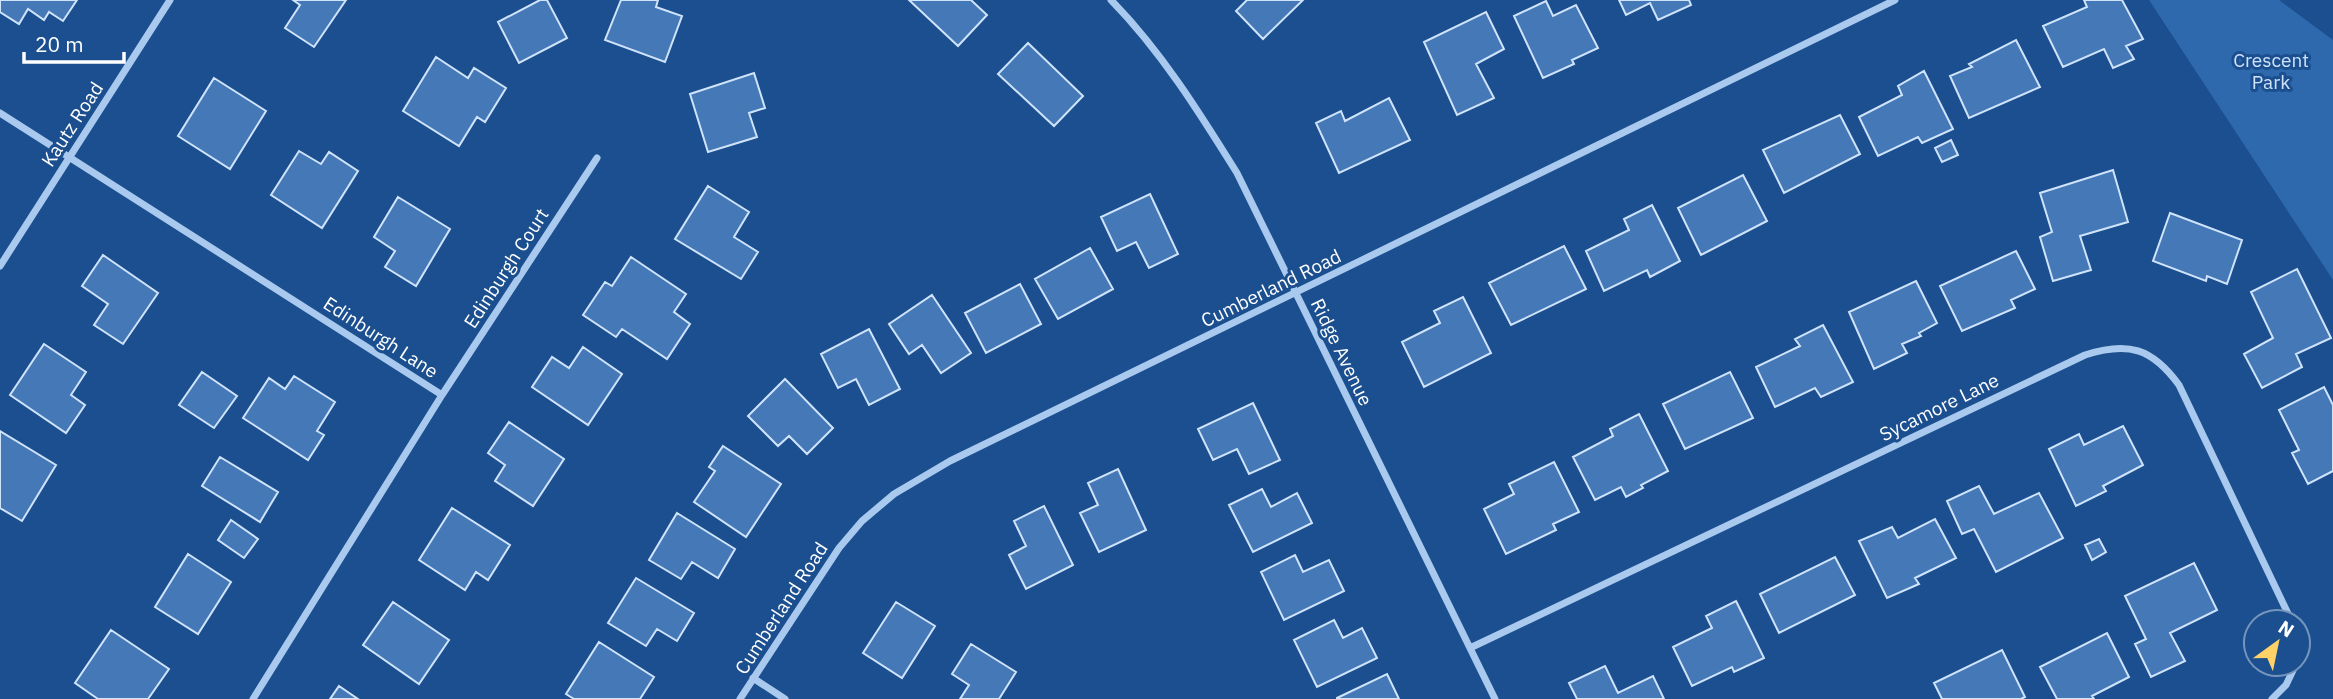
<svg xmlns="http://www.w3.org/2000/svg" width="2333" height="699" viewBox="0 0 2333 699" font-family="'IBM Plex Sans',sans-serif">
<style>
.green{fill:#2e69ad}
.building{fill:#4478b7;stroke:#cfe3fa;stroke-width:2}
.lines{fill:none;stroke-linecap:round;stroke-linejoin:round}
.minor{stroke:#a9c9ee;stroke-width:7}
.labels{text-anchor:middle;stroke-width:6;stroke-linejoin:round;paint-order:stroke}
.park-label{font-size:19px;fill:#cfe3fa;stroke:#1b4f8f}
.street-label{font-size:19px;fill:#fff;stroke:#1b4f8f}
</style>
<rect width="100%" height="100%" fill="#1b4f8f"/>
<path class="green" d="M2149,0H2279L2333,40V280Z"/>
<path class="building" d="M0,0H77L63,21L49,12L44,20L28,9L19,24L0,12Z
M293,0H346L314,47L285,28L300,5Z
M540,0H547L567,38L519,63L498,22Z
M621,0H658L656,7L682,16L665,62L605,40Z
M909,0H971L987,15L958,46Z
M1247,0H1303L1263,39L1236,11Z
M1619,0H1689L1691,5L1658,20L1650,3L1626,15Z
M2084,0H2122L2143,39L2126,46L2134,59L2113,68L2104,49L2063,67L2043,26L2087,7Z
M1546,1L1553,16L1576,5L1598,48L1572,60L1574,64L1543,78L1514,16Z
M1486,12L1504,49L1476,64L1494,98L1457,115L1424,42Z
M2016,40L2040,87L1969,118L1950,76L1972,67L1969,64Z
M1028,43L1083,96L1054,126L998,74Z
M436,57L468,78L474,68L506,88L485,122L477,117L459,146L403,111Z
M1924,71L1953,129L1922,143L1918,137L1878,156L1859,117L1902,95L1898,86Z
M754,73L765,108L749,113L757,137L708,152L690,94Z
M214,78L266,111L230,169L178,136Z
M1389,98L1410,140L1339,173L1316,123L1341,111L1345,121Z
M1840,115L1860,154L1784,193L1763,150Z
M1951,140L1958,155L1942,162L1935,148Z
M299,151L321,164L329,152L358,171L322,228L271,195Z
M2113,170L2128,222L2080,236L2091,270L2053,281L2040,237L2052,232L2040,193Z
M1743,175L1767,221L1701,255L1678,208Z
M708,186L749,212L734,237L758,252L741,279L675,239Z
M1150,194L1178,254L1149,268L1136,242L1117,251L1101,217Z
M398,197L450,229L416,286L385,267L395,251L374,237Z
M1652,205L1680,261L1650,277L1647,270L1604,291L1586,251L1629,230L1624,219Z
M2170,213L2242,240L2227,284L2207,276L2206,281L2153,261Z
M1564,246L1586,289L1511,325L1489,283Z
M1090,248L1113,289L1058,319L1035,279Z
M2016,251L2035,289L2011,300L2015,308L1962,331L1940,286Z
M103,255L158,293L123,344L94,325L108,304L82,286Z
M631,257L686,294L674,312L690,324L667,359L622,329L616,337L583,315L605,282L612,286Z
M2297,269L2331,338L2296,354L2302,367L2262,388L2244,354L2273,338L2251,292Z
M1916,281L1937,323L1919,333L1921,336L1902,344L1907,353L1874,369L1849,312Z
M1020,284L1041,324L986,353L965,313Z
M932,295L971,353L941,373L922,345L909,354L889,324Z
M1463,297L1491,353L1424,387L1402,342L1440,323L1434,311Z
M1823,325L1853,382L1821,397L1815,388L1775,407L1756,367L1800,346L1795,339Z
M869,329L900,389L869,405L856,379L838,388L821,354Z
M44,344L86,372L71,395L85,405L66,433L10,395Z
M583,347L622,374L588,425L532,387L552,357L569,368Z
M202,372L237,396L214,428L179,405Z
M1730,372L1753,418L1685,449L1663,404Z
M294,376L335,402L317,431L324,435L308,460L243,418L269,378L285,389Z
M785,379L833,428L807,454L789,436L778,446L748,416Z
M2324,387L2333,405V471L2308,484L2292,453L2299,450L2279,410Z
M1253,403L1280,460L1249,474L1237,449L1213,460L1198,429Z
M1639,414L1668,471L1641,485L1643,488L1626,497L1621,487L1595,500L1573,457L1613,436L1610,429Z
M509,422L564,459L533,506L495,481L505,465L488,453Z
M2123,426L2143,465L2103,486L2106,491L2076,506L2049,449L2079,434L2084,445Z
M0,431L56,465L22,521L0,508Z
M723,446L781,484L746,537L694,502L715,471L709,467Z
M220,457L278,492L260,522L202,486Z
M1554,462L1579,512L1553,524L1556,530L1506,554L1484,509L1514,494L1509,484Z
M1118,469L1146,530L1099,552L1080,513L1098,505L1088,483Z
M1979,486L1994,514L2039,493L2063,538L1996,572L1974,529L1962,534L1947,501Z
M1262,489L1271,507L1297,493L1312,523L1253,552L1229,505Z
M1044,506L1073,565L1026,589L1009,555L1026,546L1014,521Z
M452,508L510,545L488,580L476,572L465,590L419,560Z
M677,513L735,549L718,578L692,562L681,579L649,560Z
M1935,519L1956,558L1915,578L1919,584L1887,598L1859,541L1892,527L1898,538Z
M231,520L258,539L244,558L218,540Z
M2099,539L2106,552L2092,560L2085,545Z
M188,554L231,582L198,634L155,607Z
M1295,555L1303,572L1329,560L1344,591L1284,620L1261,572Z
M1835,557L1855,595L1779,633L1760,594Z
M2194,563L2217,610L2170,633L2185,661L2151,677L2135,644L2146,639L2125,596Z
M636,578L694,613L677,641L657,629L646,646L608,623Z
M1736,601L1764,658L1734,672L1732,667L1692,686L1673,647L1712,628L1706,616Z
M393,602L449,640L419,684L363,645Z
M896,602L935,626L902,678L863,653Z
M1334,620L1343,638L1362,628L1377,658L1317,687L1294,640Z
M111,630L169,669L148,699H98L75,683Z
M2107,633L2129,677L2092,696L2094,699H2057L2040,667Z
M599,642L654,677L640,699H574L566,694Z
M971,644L1016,672L999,699H960L969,685L952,674Z
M2002,650L2025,697L2021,699H1942L1934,683Z
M1605,666L1618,693L1653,676L1664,699H1577L1569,683Z
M1387,674L1399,699H1337V698Z
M339,686L358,699H330Z"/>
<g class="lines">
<path class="minor" d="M1111,0C1161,51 1199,112 1237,173L1495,699
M0,113L442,395
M0,266L170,0
M1470,648L2085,355C2128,341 2152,348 2179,385L2292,622
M753,678L785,699
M253,699L442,395L597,158
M740,699L839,548L862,521L894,494L950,461L1895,0
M2272,699L2286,685L2296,664"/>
</g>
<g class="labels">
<g class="park-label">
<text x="2271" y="67">Crescent<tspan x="2271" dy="22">Park</tspan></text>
</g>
<g class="street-label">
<text transform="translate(72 124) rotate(-57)" y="7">Kautz Road</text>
<text transform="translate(506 268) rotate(-57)" y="7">Edinburgh Court</text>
<text transform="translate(1271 288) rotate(-26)" y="7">Cumberland Road</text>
<text transform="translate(381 337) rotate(33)" y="7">Edinburgh Lane</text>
<text transform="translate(1342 352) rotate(64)" y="7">Ridge Avenue</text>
<text transform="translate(1939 407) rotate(-26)" y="7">Sycamore Lane</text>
<text transform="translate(781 608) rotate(-57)" y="7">Cumberland Road</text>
</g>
</g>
<g transform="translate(2277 643) rotate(33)"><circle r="33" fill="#1b4f8f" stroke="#7695bc" stroke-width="2"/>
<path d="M0-5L12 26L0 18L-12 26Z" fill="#ffd166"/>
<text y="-10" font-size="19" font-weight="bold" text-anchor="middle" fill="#ffffff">N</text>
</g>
<path d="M24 52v10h100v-10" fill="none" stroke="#ffffff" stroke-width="3.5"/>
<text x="35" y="52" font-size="21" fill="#ffffff" stroke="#1b4f8f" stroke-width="5" paint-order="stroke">20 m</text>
</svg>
